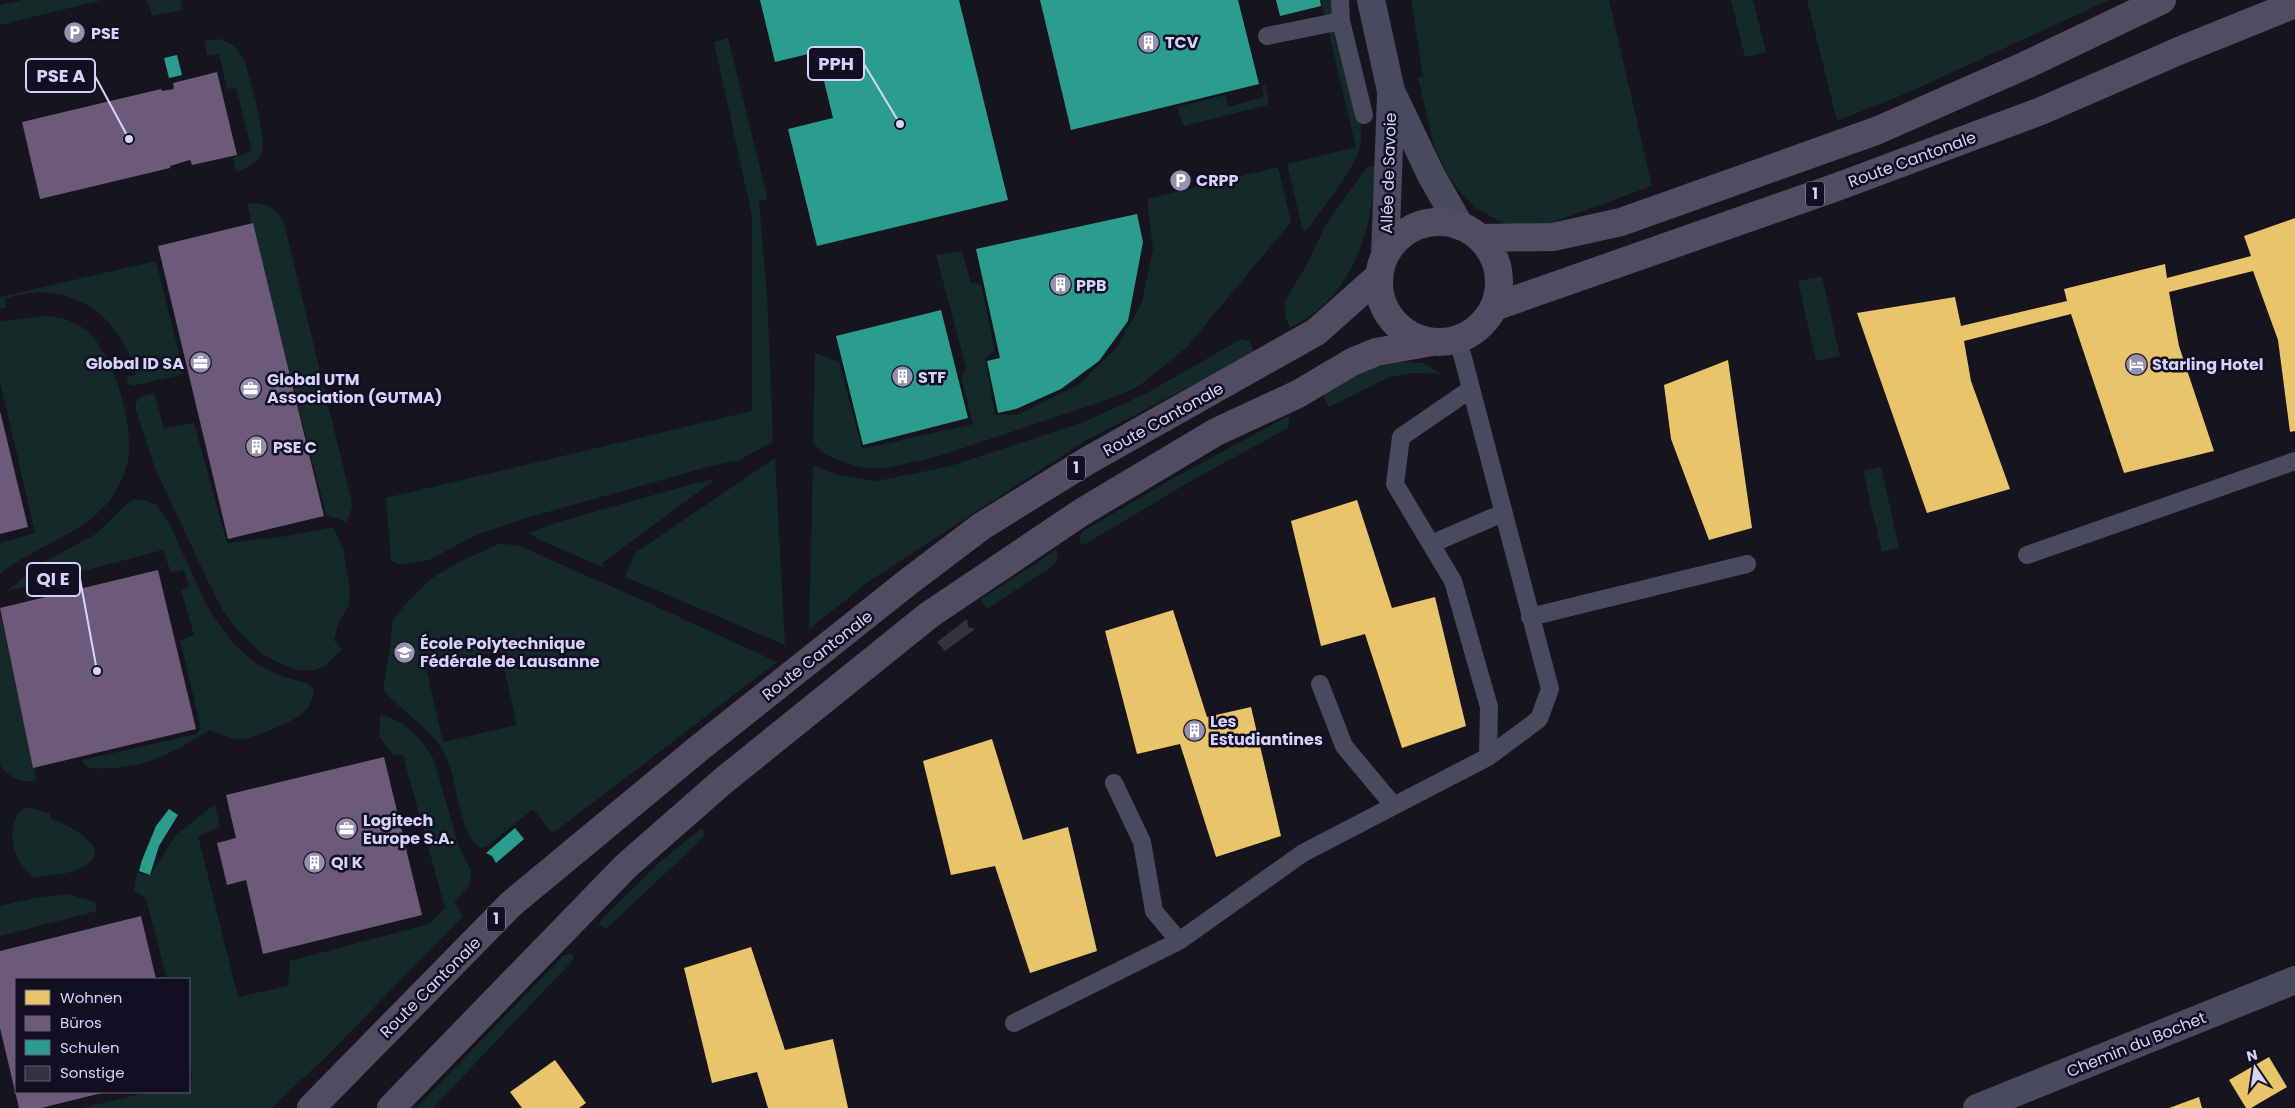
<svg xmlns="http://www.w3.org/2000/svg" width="2295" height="1108" viewBox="0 0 2295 1108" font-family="Poppins,sans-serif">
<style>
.green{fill:#132a28;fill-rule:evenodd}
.homes{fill:#e9c46a}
.offices{fill:#6d597a}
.schools{fill:#2a9d8f}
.building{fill:#343241}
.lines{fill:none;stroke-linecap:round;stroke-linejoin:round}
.lane{stroke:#494a5f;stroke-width:18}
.street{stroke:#494a5f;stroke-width:28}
.primary{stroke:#524b64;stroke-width:28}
.labels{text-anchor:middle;stroke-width:5;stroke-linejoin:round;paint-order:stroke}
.shield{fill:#120f23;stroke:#9b99bb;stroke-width:1}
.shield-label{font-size:15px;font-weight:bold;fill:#d6d4fc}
.poi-label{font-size:16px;font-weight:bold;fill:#d6d4fc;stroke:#120f23;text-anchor:start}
.street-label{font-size:16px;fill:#d6d4fc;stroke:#120f23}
.leader{fill:none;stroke:#d6d4fc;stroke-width:2}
.callout-dot{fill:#d6d4fc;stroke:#120f23;stroke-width:2}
.callout{fill:#120f23;stroke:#d6d4fc;stroke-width:2}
.callout-label{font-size:18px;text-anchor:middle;font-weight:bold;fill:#d6d4fc}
</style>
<rect width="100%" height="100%" fill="#16141e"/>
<path class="green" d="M22,0H102L0,25V5Z
M147,0H180L182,10L152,16Z
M1321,0H1336L1360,116C1361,126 1362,137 1360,147C1355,169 1321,210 1307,230L1303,231L1287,164L1356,147Z
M1411,0H1609L1652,186L1548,224H1507L1501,222L1476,208L1461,193L1448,175L1434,146L1418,78L1423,76Z
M1731,0H1753L1766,52L1745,57Z
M1807,0H2109L1905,94L1837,121Z
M728,38L767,196L766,199L759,202L767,295L773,434L772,442L740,460L711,466L523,519L476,535L429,560L400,565L391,560L386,498L752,411V216L714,42Z
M219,39C232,42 239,50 245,62C250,80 268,139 261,154C256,164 246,169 236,172L233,158L252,151L236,88L227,89L219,54L207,56L204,41Z
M1265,85L1269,101L1267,105L1184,126L1177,107L1225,95L1228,107L1264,97L1262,86Z
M1375,165C1374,230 1353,297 1290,328L1285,316V301L1308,262L1325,226L1366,168Z
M1278,167L1291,222L1186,348L1139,386L1110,399L936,457L886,468H864L843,462L826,455L813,443L815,353L839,362L862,449L973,424L961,377L966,367L936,255L962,251L971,283L981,284L995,351L985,358L995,415H1016L1080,384L1117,347L1142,302L1153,249L1147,199Z
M254,203C269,204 278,210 284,223L351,499L352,507L347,522L326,515L247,204Z
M156,261L184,374L132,386L128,383L126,377L136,375C121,313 67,277 5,299L6,307L0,309V297Z
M1822,276L1840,356L1816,361L1798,281Z
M46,316C61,317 77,321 88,332C114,356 132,420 129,455C127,471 119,488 110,500C81,536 34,546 0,574V543L35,533L0,382V321Z
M1241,339L1250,341L1254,353L1085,441L871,580L809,629L813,466L842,476L877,481L947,467L1084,422L1147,393Z
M1391,361L1423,363L1442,374L1412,373L1389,377L1329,407L1323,395L1357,374Z
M154,393L164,428L194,423L227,543L287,536L333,527L343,548L350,588L349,605L338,624L334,640L342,650L323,667L314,670H298L279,663L261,653L236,629L222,609L205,575L154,466L135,407C137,396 144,395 154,393Z
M1290,415L1288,428L1191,481L1084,545L1080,543V536L1083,531L1174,478Z
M775,458L785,645L625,577L635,553Z
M1881,467L1899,548L1882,552L1863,471Z
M716,479L602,563L605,568L542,541L529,533L555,523L696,483Z
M135,499L144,500L157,505L170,525L207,606L231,641L253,661L266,669L281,676L306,683L314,689C313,698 310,706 303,713C295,721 250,740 239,739C229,738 218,733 209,730C167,757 139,771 88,768L82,760L196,734L201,728L180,640L194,635L181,590L189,587L184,570L171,573L163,550L7,591L42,563L96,534L127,504Z
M499,544L517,545L640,599L777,662L552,834L533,809L486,847L481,848C460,838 457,784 449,764C439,735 414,721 394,701C390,698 387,693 383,690L391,642L392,621L403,607L432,578L461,561ZM500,651L517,725L443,742L426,668Z
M1056,550L1058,558L1054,565L987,609L981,599Z
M0,613L35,772L36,780C23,784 7,777 0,765Z
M380,715C404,718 423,741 434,760L459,847L471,871L469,886L454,901L463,916L326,1057L271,1108H82L149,1092H189V1082L193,1081L189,1063V979H167L146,899L134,890L137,873L150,875L176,835L215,804L220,827L198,836L238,997L288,986L290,961L429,924L445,908L403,755L392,754L379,737Z
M29,807L50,814V818C65,824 118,848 83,867C68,875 49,875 33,878C28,872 22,866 18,859C10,844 8,812 29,807Z
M702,828L705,836L606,929L600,925L601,920L662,860Z
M68,894L95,902L97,911L0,936V906L34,898Z
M570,953L573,956V960L433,1108H416L563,956Z"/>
<path class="homes" d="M2295,218V431L2290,432L2278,340L2253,271L2169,292L2179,346L2214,451L2124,473L2071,314L1964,341L1971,381L2010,489L1927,513L1857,313L1955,297L1961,326L2067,301L2064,289L2165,264L2167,278L2251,256L2244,236Z
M1728,360L1752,528L1709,540L1671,439L1664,385Z
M1357,500L1392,608L1435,597L1466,726L1402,748L1365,634L1321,646L1291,521Z
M1173,610L1207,717L1251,707L1281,836L1216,857L1180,744L1137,754L1105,631Z
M992,739L1023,840L1068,827L1097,951L1030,973L995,866L951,875L923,761Z
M751,947L785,1050L833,1039L848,1108H768L757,1072L712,1083L684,968Z
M2269,1057L2287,1087L2251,1108H2246L2229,1080Z
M555,1060L586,1103L579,1108H522L510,1092Z
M2199,1097L2202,1108H2169Z"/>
<path class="offices" d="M217,72L237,155L192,165L190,160L170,166V168L40,199L22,122L161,89L162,91L174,89L173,83Z
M253,223L324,516L228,539L158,246Z
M0,411L28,527L0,534Z
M158,570L196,729L33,768L0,608Z
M384,757L422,915L263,954L246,880L227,885L217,843L236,838L226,795Z
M141,916L156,979H16V1092H106L41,1108H19L0,1028V951Z"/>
<path class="schools" d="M760,0H959L1008,200L817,246L788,129L833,118L817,52L775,62Z
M1040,0H1238L1259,84L1071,130Z
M1276,0H1320L1321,6L1280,16Z
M177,55L182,75L169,78L164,58Z
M1137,214L1143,242L1128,321L1099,361L1061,389L1016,409L998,413L987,361L1000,358L976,249Z
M941,310L968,418L863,445L836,336Z
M169,809L178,815L159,846L150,875L139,871L142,860L156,826Z
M515,828L524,839L496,863L492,856L486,853Z"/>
<path class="building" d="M967,619L968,627L975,629L945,651L937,642Z"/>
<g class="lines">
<path class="lane" d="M1340,0L1341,21L1364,115
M1267,36L1341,21
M1471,389L1401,437L1395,484L1453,581L1489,707L1488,757
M1431,544L1503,513
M2027,555L2295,461
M1530,617L1747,564
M1320,684L1344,746L1394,806
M1114,783L1142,842L1154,911L1179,941
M1014,1023L1179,941L1303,853L1488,757L1539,719L1550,689L1458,339"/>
<path class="street" d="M1371,0L1391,91L1431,175L1460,226
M1385,255L1391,95
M1977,1108L2295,980"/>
<path class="primary" d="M1379 282a60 60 0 1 1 120 0a60 60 0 1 1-120 0Z
M1480,238L1553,237L1621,222L1876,131L2026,65L2162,0
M1494,307L1834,188L2041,111L2181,50L2295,4
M311,1108L511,904L698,749L908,582L982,526L1087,461L1316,332L1379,276
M391,1108L626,866L723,781L929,615L1082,512L1216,432L1298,394L1352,362L1376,352L1432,342"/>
</g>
<defs>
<symbol id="parking-disc" viewBox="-11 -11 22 22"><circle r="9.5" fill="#9391ae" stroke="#120f23"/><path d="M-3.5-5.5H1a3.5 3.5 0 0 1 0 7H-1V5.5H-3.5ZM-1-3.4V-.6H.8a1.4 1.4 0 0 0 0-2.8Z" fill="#fff"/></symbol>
<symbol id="building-disc" viewBox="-11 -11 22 22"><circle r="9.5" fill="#9391ae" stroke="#120f23"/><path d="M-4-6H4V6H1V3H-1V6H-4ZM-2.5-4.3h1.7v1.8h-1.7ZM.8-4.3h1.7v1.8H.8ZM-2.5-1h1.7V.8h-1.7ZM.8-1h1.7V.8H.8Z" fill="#fff"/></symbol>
<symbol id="office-disc" viewBox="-11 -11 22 22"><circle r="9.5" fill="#9391ae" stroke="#120f23"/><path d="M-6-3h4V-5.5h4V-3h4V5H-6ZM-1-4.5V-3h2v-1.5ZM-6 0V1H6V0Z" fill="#fff"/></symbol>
<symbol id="hotel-disc" viewBox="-11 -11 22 22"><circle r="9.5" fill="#9391ae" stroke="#120f23"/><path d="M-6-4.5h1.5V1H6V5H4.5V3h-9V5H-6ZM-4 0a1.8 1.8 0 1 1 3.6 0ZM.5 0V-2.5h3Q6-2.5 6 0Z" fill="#fff"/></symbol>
<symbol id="university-disc" viewBox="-11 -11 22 22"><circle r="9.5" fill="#9391ae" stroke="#120f23"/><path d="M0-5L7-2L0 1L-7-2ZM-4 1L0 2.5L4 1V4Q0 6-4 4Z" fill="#fff"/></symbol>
</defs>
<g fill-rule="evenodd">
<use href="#parking-disc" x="62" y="20" width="25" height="25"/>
<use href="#building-disc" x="1136" y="30" width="25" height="25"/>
<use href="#parking-disc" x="1168" y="168" width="25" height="25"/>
<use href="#building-disc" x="1048" y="272" width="25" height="25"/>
<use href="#office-disc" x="188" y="350" width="25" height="25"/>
<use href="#hotel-disc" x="2124" y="352" width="25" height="25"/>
<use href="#building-disc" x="890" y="364" width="25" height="25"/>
<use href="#office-disc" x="238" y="376" width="25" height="25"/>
<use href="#building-disc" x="244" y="434" width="25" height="25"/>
<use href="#university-disc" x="392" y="640" width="25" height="25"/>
<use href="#building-disc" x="1182" y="718" width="25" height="25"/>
<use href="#office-disc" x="334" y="816" width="25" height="25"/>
<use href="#building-disc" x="302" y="850" width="25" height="25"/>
</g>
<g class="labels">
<g class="shield">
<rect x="1806" y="181.5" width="18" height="25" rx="4"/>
<rect x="1067" y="455.5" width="18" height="25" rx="4"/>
<rect x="487" y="906.5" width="18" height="25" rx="4"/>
</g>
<g class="shield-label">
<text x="1815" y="199">1</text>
<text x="1076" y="473">1</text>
<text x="496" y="924">1</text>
</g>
<g class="poi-label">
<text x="91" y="39">PSE</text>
<text x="1165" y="48">TCV</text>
<text x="1196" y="186">CRPP</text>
<text x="1076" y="291">PPB</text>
<text x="184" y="369" text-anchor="end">Global ID SA</text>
<text x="2152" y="370">Starling Hotel</text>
<text x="918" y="383">STF</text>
<text x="267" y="385">Global UTM<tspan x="267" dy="18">Association (GUTMA)</tspan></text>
<text x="273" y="453">PSE C</text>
<text x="420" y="649">École Polytechnique<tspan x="420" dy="18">Fédérale de Lausanne</tspan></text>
<text x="1210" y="727">Les<tspan x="1210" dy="18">Estudiantines</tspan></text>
<text x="363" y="826">Logitech<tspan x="363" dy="18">Europe S.A.</tspan></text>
<text x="331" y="868">QI K</text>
</g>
<g class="street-label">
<text transform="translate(1912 159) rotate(-20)" y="6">Route Cantonale</text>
<text transform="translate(1388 173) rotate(-88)" y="6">Allée de Savoie</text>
<text transform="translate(1163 419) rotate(-29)" y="6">Route Cantonale</text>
<text transform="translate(817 655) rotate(-38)" y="6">Route Cantonale</text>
<text transform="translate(430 987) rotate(-45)" y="6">Route Cantonale</text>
<text transform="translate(2136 1044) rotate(-22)" y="6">Chemin du Bochet</text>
</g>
</g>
<path class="leader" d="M900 124L864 64M129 139L95 76M97 671L80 579"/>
<g class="callout-dot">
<circle cx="900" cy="124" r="5"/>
<circle cx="129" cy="139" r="5"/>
<circle cx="97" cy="671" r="5"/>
</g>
<g class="callout">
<rect x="808" y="47" width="56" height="33" rx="5"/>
<rect x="26" y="59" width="69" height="33" rx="5"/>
<rect x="27" y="563" width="53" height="33" rx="5"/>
</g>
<g class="callout-label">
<text x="836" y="70">PPH</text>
<text x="61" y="82">PSE A</text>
<text x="53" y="585">QI E</text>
</g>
<rect x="15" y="978" width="175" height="115" fill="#120f23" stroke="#605e7a"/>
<rect x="25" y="990" width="25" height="15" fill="#e9c46a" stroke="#605e7a"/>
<text x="60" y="1003" font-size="15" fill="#d6d4fc">Wohnen</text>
<rect x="25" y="1016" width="25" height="15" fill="#6d597a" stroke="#605e7a"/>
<text x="60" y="1028" font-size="15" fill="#d6d4fc">Büros</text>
<rect x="25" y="1040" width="25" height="15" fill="#2a9d8f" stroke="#605e7a"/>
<text x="60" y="1053" font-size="15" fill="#d6d4fc">Schulen</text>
<rect x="25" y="1066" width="25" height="15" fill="#343241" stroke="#605e7a"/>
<text x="60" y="1078" font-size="15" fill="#d6d4fc">Sonstige</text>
<g transform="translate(2255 1068) rotate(347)" stroke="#120f23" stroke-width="4" paint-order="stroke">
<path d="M0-4L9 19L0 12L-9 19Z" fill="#d6d4fc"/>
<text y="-8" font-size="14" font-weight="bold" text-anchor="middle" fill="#d6d4fc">N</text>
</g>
</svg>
